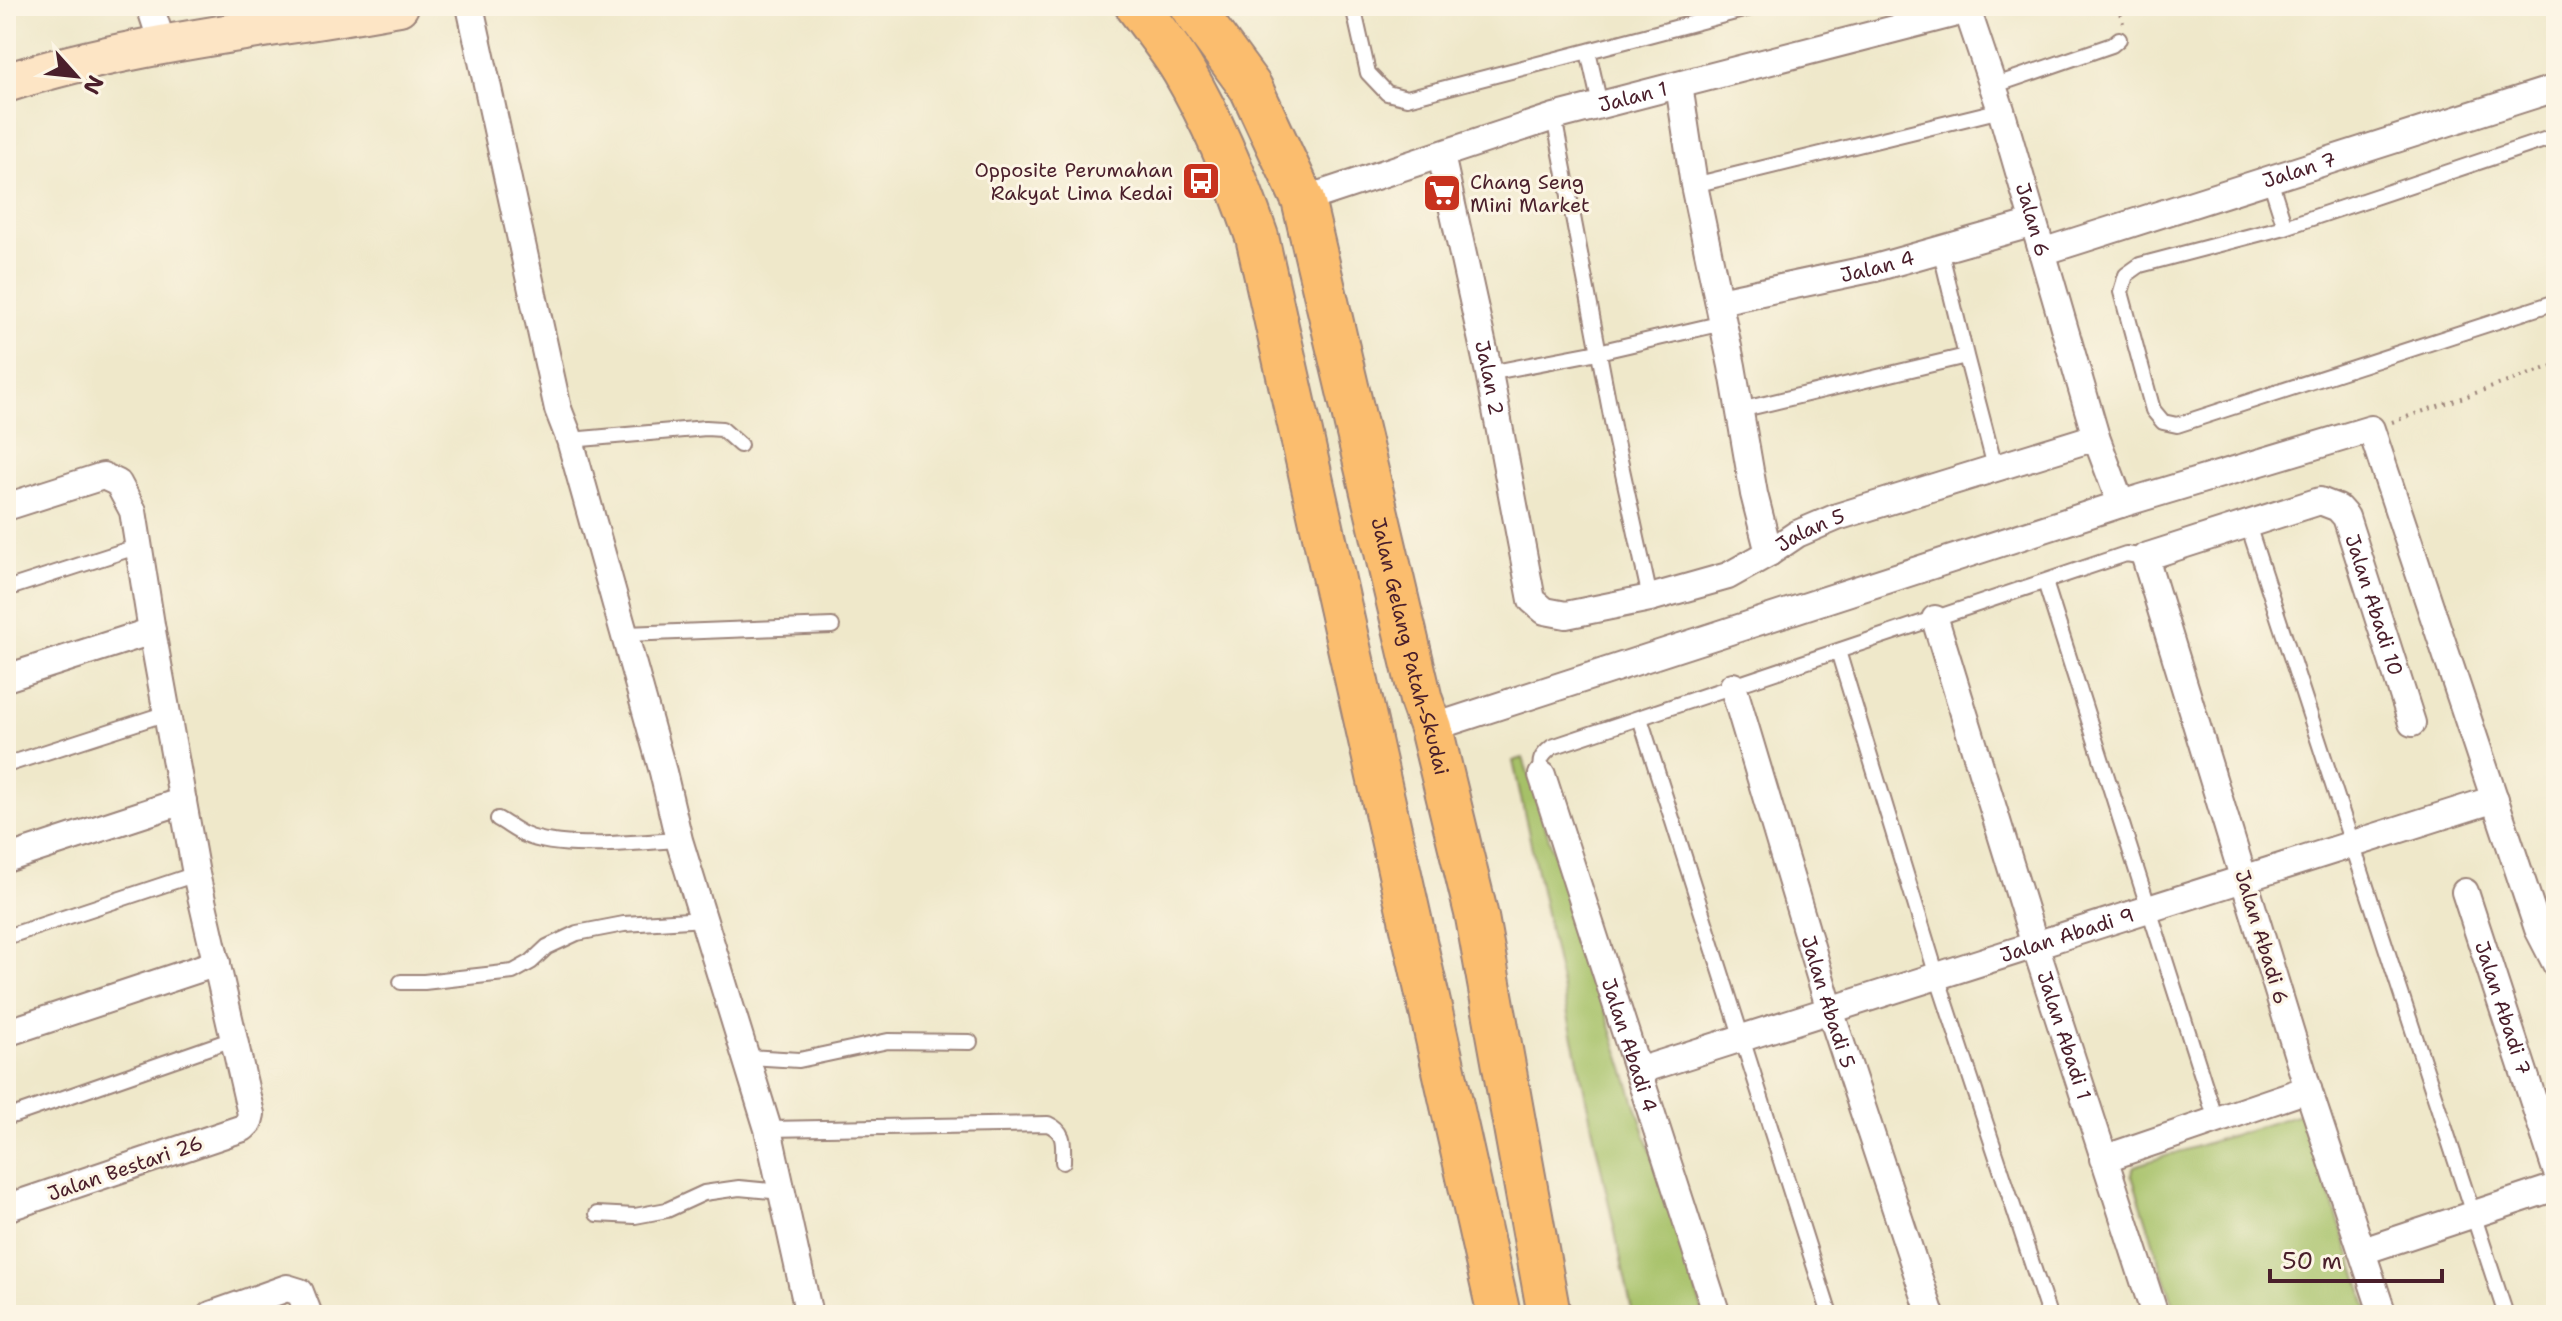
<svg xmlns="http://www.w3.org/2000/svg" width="2562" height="1321" viewBox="0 0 2562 1321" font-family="'Shantell Sans',sans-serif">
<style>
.green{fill:#a6c168;stroke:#78704a;stroke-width:2}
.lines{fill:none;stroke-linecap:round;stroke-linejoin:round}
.lane-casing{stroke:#9c847a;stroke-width:18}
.street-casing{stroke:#9c847a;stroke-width:30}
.secondary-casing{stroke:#9c847a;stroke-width:42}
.primary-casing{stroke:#9c847a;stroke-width:46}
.path{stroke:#9c847a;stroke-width:4;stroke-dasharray:2 6;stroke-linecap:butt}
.lane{stroke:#fff;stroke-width:14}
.street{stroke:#fff;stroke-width:26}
.secondary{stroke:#fde5c5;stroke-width:38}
.primary{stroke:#fbbd6e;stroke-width:42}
.labels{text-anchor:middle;stroke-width:6;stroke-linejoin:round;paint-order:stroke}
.street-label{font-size:20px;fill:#4a1f2b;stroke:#fcf5e5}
.poi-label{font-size:20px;fill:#4a1f2b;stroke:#fcf5e5;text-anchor:end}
</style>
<rect width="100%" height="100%" fill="#fcf5e5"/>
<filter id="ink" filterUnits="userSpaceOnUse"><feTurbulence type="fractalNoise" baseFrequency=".0125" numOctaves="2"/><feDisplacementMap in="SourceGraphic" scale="16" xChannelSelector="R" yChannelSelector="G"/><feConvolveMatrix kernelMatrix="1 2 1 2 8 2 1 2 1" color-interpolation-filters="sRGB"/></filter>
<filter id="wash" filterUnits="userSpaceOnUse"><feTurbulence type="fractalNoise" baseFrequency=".006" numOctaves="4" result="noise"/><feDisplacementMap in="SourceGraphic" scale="32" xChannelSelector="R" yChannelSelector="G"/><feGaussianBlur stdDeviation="1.8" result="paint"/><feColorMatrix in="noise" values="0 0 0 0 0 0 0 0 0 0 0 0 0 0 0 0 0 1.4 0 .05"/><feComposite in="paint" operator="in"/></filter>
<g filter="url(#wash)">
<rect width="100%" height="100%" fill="#efe8ca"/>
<path class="green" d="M1523,758L1704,1315H1633L1513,761Z
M2299,1114L2305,1119L2370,1315H2177L2131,1173L2134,1166Z"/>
</g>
<g filter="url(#ink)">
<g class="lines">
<defs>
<path id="lane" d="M1353,6L1368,73L1387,93L1407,98L1588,51L1600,105
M1588,51L1758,6
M1993,86L2112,45L2119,39
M1554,117L1615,437L1650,598
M2556,136L2285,227L2140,265L2126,275L2121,292L2153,410L2163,422L2177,425L2556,302
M2270,180L2285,227
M1694,185L2001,110
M1966,356L1995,467
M1489,373L1598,352L1723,323
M1740,410L1966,356L1940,249
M570,440L706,428L722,429L740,445
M2247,522L2506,1315
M2045,582L2216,1120
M6,589L139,546
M626,634L832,626
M1838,651L1937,976L2049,1315
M1640,718L1830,1315
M6,765L167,713
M1542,775C1538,761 1541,756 1552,747L2126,554L2145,557
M498,819C507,824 516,831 525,835C562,851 638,842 679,840
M6,937L196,874
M401,982H424L513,972L531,962L547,947L577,933L624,924L705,919
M747,1057L799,1060L888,1041L970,1042
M6,1118L236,1038
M768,1129L1048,1124C1066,1132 1063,1144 1063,1162
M597,1214L635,1216L667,1210L704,1193L739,1188L782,1192"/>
<g id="street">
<path d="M150,6L162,43"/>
<path d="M470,6L558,409L570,440L663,772L679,840L768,1129L809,1315"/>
<path id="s1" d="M1966,6L2001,110L2096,437L2121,504"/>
<path d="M1679,85L1694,185L1732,366L1754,494L1769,553"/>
<path id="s2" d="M1441,155L1489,373L1532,600L1545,611L1566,615L1650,598L1728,576L1769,553L1797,534L1837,517L2096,437"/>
<path id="s3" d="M1303,200L1554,117L1968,10"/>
<path id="s4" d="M2042,252L2556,88"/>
<path id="s5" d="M1719,301L1875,268L2034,223"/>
<path d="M6,507L103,476L118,483L133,511L152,631L196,874L251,1114L249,1122L243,1128L6,1208"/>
<path id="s6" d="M1935,619L2035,945L2155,1315"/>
<path d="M6,678L152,631"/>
<path id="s7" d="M1733,686L1830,1010L1931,1315"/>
<path d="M1431,728L2121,504L2371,429L2538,929L2556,964"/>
<path id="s8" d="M1542,775L1717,1315"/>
<path d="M6,859L183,801"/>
<path id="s9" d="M2465,892L2556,1170"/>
<path d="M6,1033L217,963"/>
<path id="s10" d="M1638,1071L2495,799"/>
<path d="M2103,1159L2308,1089"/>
<path d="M2363,1251L2556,1187"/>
<path d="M211,1315L287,1288L300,1292L309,1315"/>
<path id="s11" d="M2383,1315L2308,1089L2145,557L2320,501L2338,508L2346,517L2412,723"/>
</g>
<path id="secondary" d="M6,83C134,42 267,30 399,6"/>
<g id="primary">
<path d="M1137,6C1153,28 1171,49 1184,72C1215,125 1237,179 1257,237L1499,1315"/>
<path id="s12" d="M1191,6L1251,88L1303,200L1421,700L1431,728L1477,917L1549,1315"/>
</g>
</defs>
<use href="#lane" class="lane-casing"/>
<use href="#street" class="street-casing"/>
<use href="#secondary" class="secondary-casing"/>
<use href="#primary" class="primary-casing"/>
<path class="path" d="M2118,6L2123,23
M2392,422L2556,365"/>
<use href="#lane" class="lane"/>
<use href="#street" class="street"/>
<use href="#secondary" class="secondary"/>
<use href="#primary" class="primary"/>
</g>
</g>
<defs>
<symbol id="bus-square" viewBox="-11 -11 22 22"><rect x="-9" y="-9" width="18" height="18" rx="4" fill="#c8321e" stroke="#fcf5e5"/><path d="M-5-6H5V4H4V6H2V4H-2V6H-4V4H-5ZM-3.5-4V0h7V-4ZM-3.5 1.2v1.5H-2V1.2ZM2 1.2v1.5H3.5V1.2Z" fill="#fff"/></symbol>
<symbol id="supermarket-square" viewBox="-11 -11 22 22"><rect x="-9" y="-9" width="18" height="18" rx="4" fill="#c8321e" stroke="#fcf5e5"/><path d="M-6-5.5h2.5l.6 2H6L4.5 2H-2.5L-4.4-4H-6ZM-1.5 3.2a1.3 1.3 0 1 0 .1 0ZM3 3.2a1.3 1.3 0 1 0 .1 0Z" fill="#fff"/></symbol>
</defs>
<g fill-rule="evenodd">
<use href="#bus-square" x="1179" y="159" width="44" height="44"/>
<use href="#supermarket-square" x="1420" y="171" width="44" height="44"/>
</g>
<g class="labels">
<g class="street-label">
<text dy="7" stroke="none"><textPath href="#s3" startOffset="346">Jalan 1</textPath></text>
<text dy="7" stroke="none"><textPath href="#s4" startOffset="270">Jalan 7</textPath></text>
<text dy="7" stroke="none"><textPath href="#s1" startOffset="224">Jalan 6</textPath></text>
<text dy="7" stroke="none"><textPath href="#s5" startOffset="162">Jalan 4</textPath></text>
<text dy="7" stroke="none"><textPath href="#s2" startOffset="228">Jalan 2</textPath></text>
<text dy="7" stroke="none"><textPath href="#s2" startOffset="754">Jalan 5</textPath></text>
<text dy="7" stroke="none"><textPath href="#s11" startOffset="1102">Jalan Abadi 10</textPath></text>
<text dy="7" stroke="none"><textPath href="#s12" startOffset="684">Jalan Gelang Patah-Skudai</textPath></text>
<text dy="7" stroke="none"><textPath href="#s10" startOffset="450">Jalan Abadi 9</textPath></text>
<text transform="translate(2262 937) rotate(73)" y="7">Jalan Abadi 6</text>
<text dy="7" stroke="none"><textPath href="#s7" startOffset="330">Jalan Abadi 5</textPath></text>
<text dy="7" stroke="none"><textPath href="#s9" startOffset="122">Jalan Abadi 7</textPath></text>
<text dy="7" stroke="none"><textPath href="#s6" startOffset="436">Jalan Abadi 1</textPath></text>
<text dy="7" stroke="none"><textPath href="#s8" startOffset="284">Jalan Abadi 4</textPath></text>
<text transform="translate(125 1168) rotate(-19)" y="7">Jalan Bestari 26</text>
</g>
<g class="poi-label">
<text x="1173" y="177">Opposite Perumahan<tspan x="1173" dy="23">Rakyat Lima Kedai</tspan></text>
<text x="1470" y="189" text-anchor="start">Chang Seng<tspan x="1470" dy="23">Mini Market</tspan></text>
</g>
</g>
<rect width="2562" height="1321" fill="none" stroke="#fcf5e5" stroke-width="32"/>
<g transform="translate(76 76) rotate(117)" stroke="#fcf5e5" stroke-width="6" paint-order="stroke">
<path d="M0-6L14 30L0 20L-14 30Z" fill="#4a1f2b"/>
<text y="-12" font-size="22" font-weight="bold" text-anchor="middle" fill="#4a1f2b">N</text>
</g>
<path d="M2270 1269v12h172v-12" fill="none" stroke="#4a1f2b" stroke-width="4"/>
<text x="2282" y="1269" font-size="24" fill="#4a1f2b" stroke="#fcf5e5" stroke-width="6" paint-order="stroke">50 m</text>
</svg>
